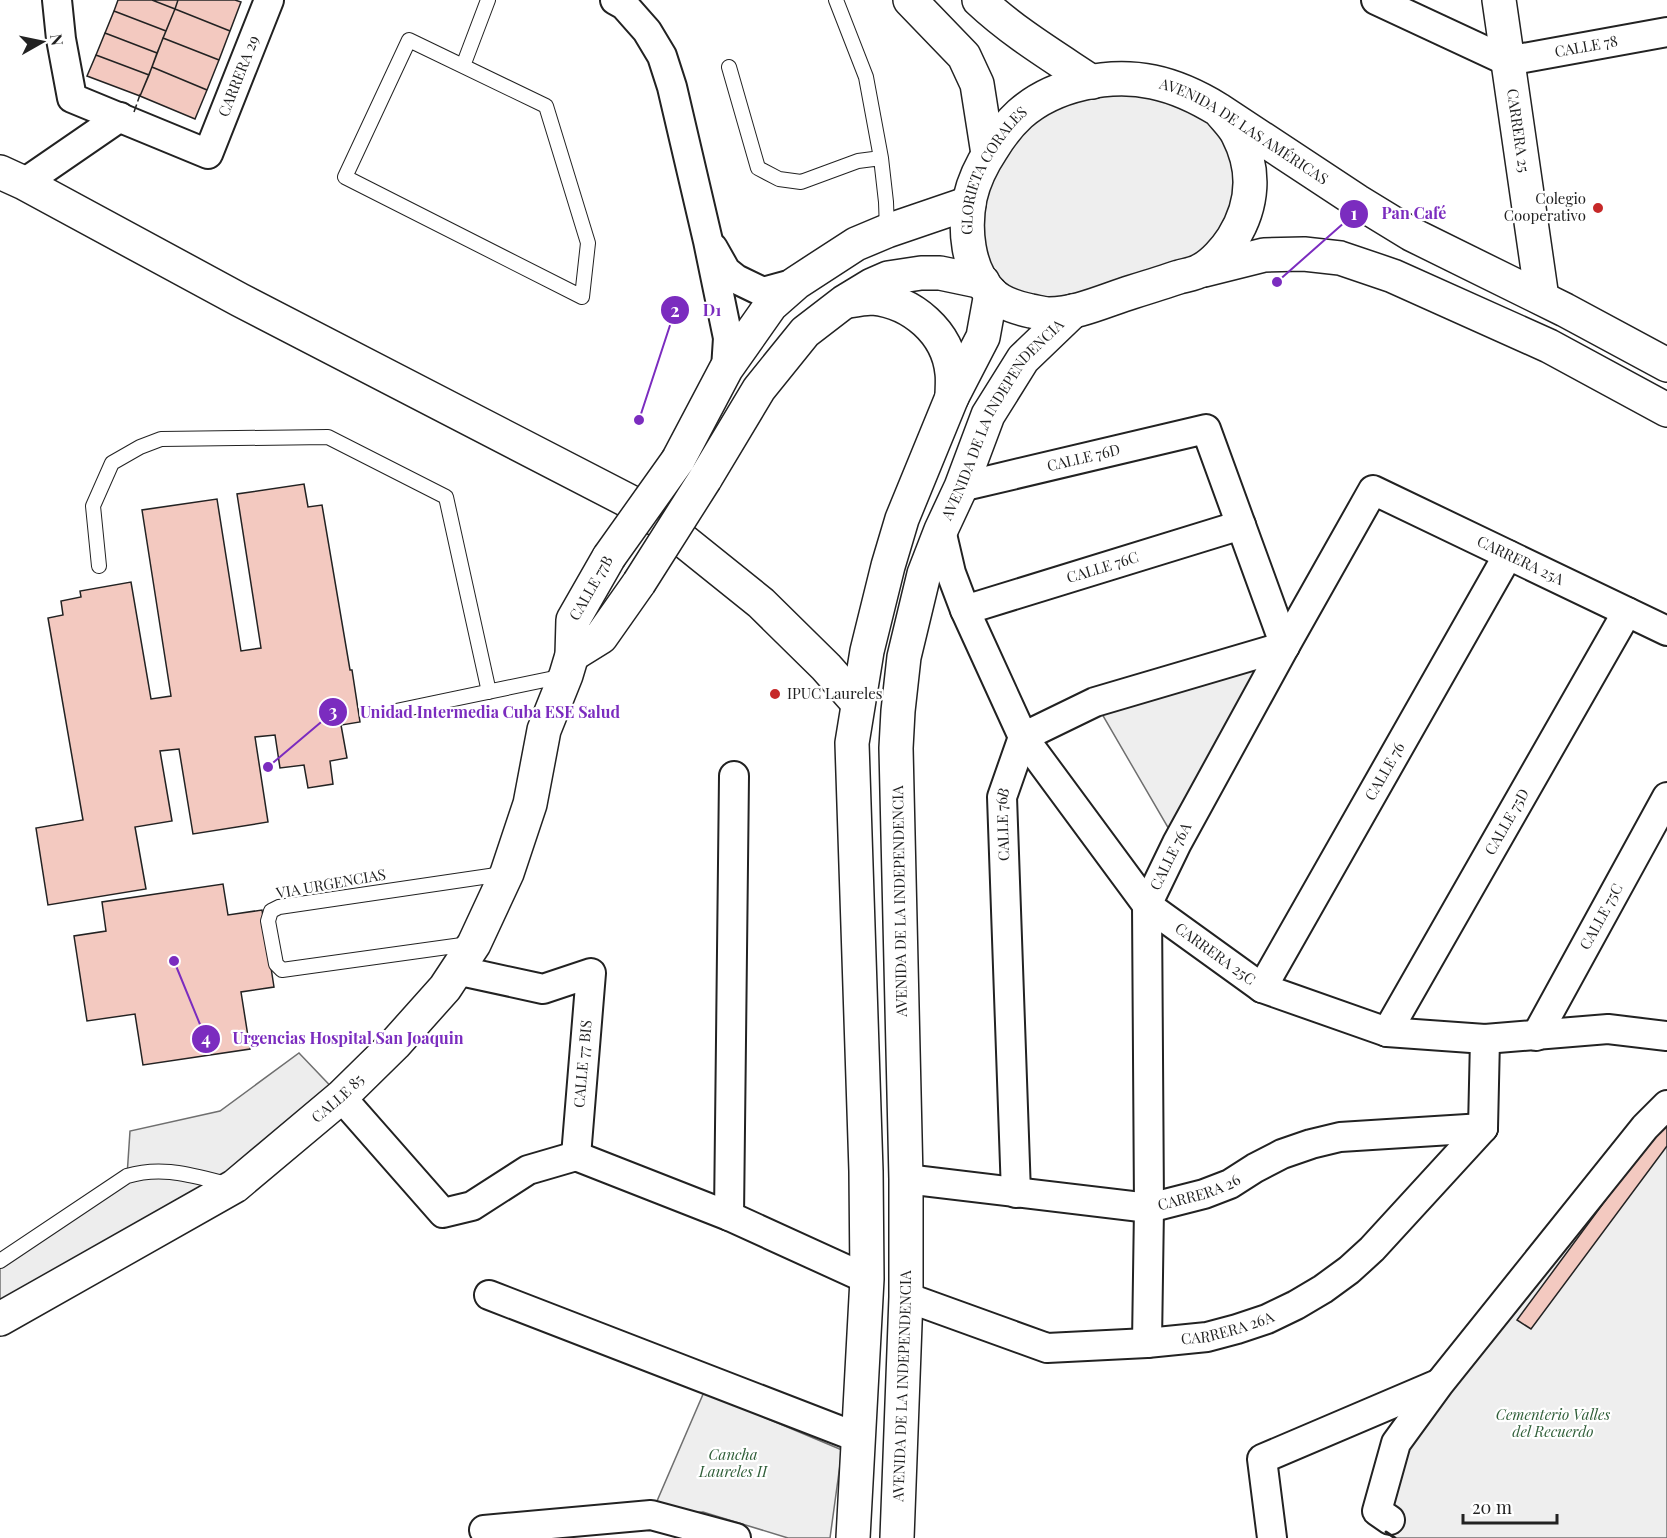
<svg xmlns="http://www.w3.org/2000/svg" width="1667" height="1538" viewBox="0 0 1667 1538" font-family="'Playfair Display',serif">
<style>
.green{fill:#eee;stroke:#6f6f6f;stroke-width:1.5}
.parking{fill:#ededed;stroke:#6f6f6f;stroke-width:1.5}
.building{fill:#f3c9c0;stroke:#222;stroke-width:1.5}
.lines{fill:none;stroke-linecap:round;stroke-linejoin:round}
.lane-casing{stroke:#222;stroke-width:16}
.street-casing{stroke:#222;stroke-width:32}
.secondary-casing{stroke:#222;stroke-width:36}
.primary-casing{stroke:#222;stroke-width:36}
.lane{stroke:#fff;stroke-width:14}
.street{stroke:#fff;stroke-width:28}
.secondary{stroke:#fff;stroke-width:33}
.primary{stroke:#fff;stroke-width:33}
.secondary-bridge-casing{stroke:#222;stroke-width:36;stroke-linecap:butt}
.secondary-bridge{stroke:#fff;stroke-width:33}
.fence{stroke:#222;stroke-width:1.5;stroke-dasharray:8 3;stroke-linecap:butt}
.wall{stroke:#222;stroke-width:3}
.poi-dot{fill:#c62828;stroke:#fff;stroke-width:2}
.labels{text-anchor:middle;stroke-width:4.5;stroke-linejoin:round;paint-order:stroke}
.street-label{font-size:15px;fill:#222;stroke:#fff}
.poi-label{font-size:15px;fill:#222;stroke:#fff;text-anchor:end}
.park-label{font-size:15px;font-style:italic;fill:#2f5e38;stroke:#fff}
.leader{fill:none;stroke:#7b2cbf;stroke-width:2}
.callout-dot{fill:#7b2cbf;stroke:#fff;stroke-width:2}
.mark-label{font-size:18px;text-anchor:middle;font-weight:bold;fill:#fff}
.callout-label{font-size:16px;text-anchor:middle;font-weight:bold;fill:#7b2cbf;stroke:#fff;stroke-width:4.5;stroke-linejoin:round;paint-order:stroke}
</style>
<rect width="100%" height="100%" fill="#fff"/>
<path class="green" d="M1181,90L1248,163L1225,250L1048,314L974,265L988,154L1043,98Z
M1285,646L1177,843L1095,702Z
M1667,1105V1538H1395L1386,1532L1396,1443Z
M704,1392L842,1450L830,1538H788L703,1512L651,1515Z"/>
<path class="parking" d="M299,1053L341,1097L235,1186L0,1319V1261L127,1176L130,1131L220,1111Z"/>
<path class="building" d="M118,0H152L175,9L166,31L114,11Z
M152,0H178L175,9Z
M178,0H235L241,2L230,31L175,9Z
M175,9L230,31L219,60L163,38Z
M114,11L166,31L157,53L105,33Z
M105,33L157,53L149,75L96,55Z
M163,38L219,60L207,90L152,67Z
M96,55L149,75L140,96L87,76Z
M152,67L207,90L195,119L140,96Z
M304,484L308,507L322,505L350,670H352L360,722L341,725L347,758L330,761L333,784L308,788L304,765L280,768L275,735L255,737L268,822L193,834L179,749L160,751L172,821L135,827L146,889L48,905L36,828L83,820L48,618L63,615L61,601L81,597L80,591L131,582L151,699L171,696L142,510L217,499L241,651L261,648L237,494Z
M223,884L228,915L262,910L274,987L241,992L250,1049L143,1065L135,1014L87,1021L74,936L106,931L102,902Z
M1667,1117V1146L1531,1329L1517,1320Z"/>
<g class="lines">
<defs>
<path id="lane" d="M836,0L866,77L881,158
M409,40L546,106L588,243L582,297L345,177Z
M463,66L488,0
M729,67L758,168L779,179L801,182L858,161L881,158L886,202L887,230
M99,566L93,506L112,463L140,447L161,439L328,437L446,497L489,692
M396,711L564,676
M469,944L282,970L276,964L268,921L271,911L279,907L503,874
M0,1261L127,1176C163,1165 193,1176 228,1184"/>
<g id="street">
<path id="s1" d="M57,0L61,39L72,98L208,154L269,0"/>
<path d="M615,0L624,5L647,31L662,56L672,87L708,241L728,338L726,369"/>
<path id="s2" d="M1376,0L1507,61L1667,32"/>
<path d="M24,183L120,117"/>
<path d="M713,248L726,271L736,279L763,292L796,283"/>
<path id="s3" d="M961,487L1206,429L1285,646"/>
<path id="s4" d="M941,530L951,573L965,610L1023,737L1147,905L1262,988L1387,1032L1485,1039L1608,1029L1667,1036"/>
<path id="s5" d="M965,610L1241,525"/>
<path d="M456,970L543,989L591,973L576,1156"/>
<path id="s6" d="M1262,988L1508,555"/>
<path id="s7" d="M1387,1032L1627,612"/>
<path id="s8" d="M1536,1036L1667,797"/>
<path d="M341,1097L443,1213L472,1206L528,1170L576,1156L729,1216L867,1279"/>
<path d="M1483,1128L1485,1039"/>
<path id="s9" d="M906,1179L1149,1208L1204,1194L1230,1184L1255,1168L1282,1154L1311,1144L1340,1137L1483,1128"/>
<path id="s10" d="M1016,1193L1002,797L1023,737L1095,702L1285,646"/>
<path d="M729,1216L734,776"/>
<path d="M489,1295L859,1438"/>
<path id="s11" d="M906,1297L1047,1348L1147,1343L1207,1337L1237,1329L1267,1319L1296,1305L1323,1289L1349,1270L1372,1249L1483,1128"/>
<path id="s12" d="M1147,1343L1149,1208L1147,905L1177,843L1285,646L1373,490L1667,631"/>
<path d="M1390,1520L1377,1511L1396,1443L1439,1384L1645,1127L1667,1105"/>
<path d="M484,1530L651,1515L736,1538"/>
<path d="M1272,1538L1262,1459L1438,1384"/>
</g>
<g id="secondary">
<path id="s13" d="M1499,0L1542,298"/>
<path d="M0,172L24,183L240,300L644,509L761,603L826,667L857,702"/>
<path d="M849,301C857,300 865,298 873,298C912,302 948,332 952,373C953,380 952,389 952,397"/>
<path d="M678,460L726,369L771,305L796,283L856,244L887,231L969,203"/>
<path d="M705,479L759,389L805,332L844,302L872,285L888,278L921,273H940L983,282"/>
<path d="M572,655L601,637L639,583"/>
<path id="s14" d="M0,1319L235,1186L341,1097L395,1044L445,988L474,944L507,873L530,804L544,730L566,675L572,655L573,620L609,557"/>
<path d="M853,1538L867,1279L866,1171L852,743L867,651L888,566L902,519L952,397L983,337L991,293"/>
<path id="s15" d="M897,1538L906,1297V1179L896,748L898,711L904,657L924,574L941,530L961,487L988,415L1023,359L1073,311"/>
</g>
<g id="primary">
<path d="M910,0L964,56L977,84L988,154"/>
<path d="M979,0C1013,32 1053,56 1092,82"/>
<path id="s16" d="M1219,110C1225,118 1234,126 1238,135C1256,170 1253,206 1233,238C1226,249 1213,264 1201,270C1195,274 1186,275 1179,277C1164,282 1148,287 1132,292C1106,300 1077,314 1049,314C1043,314 1037,312 1031,311C1017,308 1000,303 990,292C967,269 964,228 970,198C974,180 982,164 992,149C1000,136 1009,124 1020,114C1054,84 1109,73 1153,82C1177,87 1198,97 1219,110L1357,201L1411,234L1565,310L1667,365"/>
<path d="M1204,270L1264,255L1304,254L1340,258L1393,276L1549,346L1667,410"/>
</g>
</defs>
<use href="#lane" class="lane-casing"/>
<use href="#street" class="street-casing"/>
<use href="#secondary" class="secondary-casing"/>
<use href="#primary" class="primary-casing"/>
<use href="#lane" class="lane"/>
<use href="#street" class="street"/>
<use href="#secondary" class="secondary"/>
<use href="#primary" class="primary"/>
<defs>
<path id="secondary-bridge" d="M609,557L678,460
M639,583L705,479"/>
</defs>
<use href="#secondary-bridge" class="secondary-bridge-casing"/>
<use href="#secondary-bridge" class="secondary-bridge"/>
<path class="fence" d="M134,112L141,92"/>
<path class="wall" d="M1386,1532L1395,1538"/>
</g>
<g class="poi-dot">
<circle cx="1598" cy="208" r="6"/>
<circle cx="775" cy="694" r="6"/>
</g>
<g class="labels">
<g class="street-label">
<text dy="5" stroke="none"><textPath href="#s2" startOffset="225">CALLE 78</textPath></text>
<text dy="5" stroke="none"><textPath href="#s1" startOffset="330">CARRERA 29</textPath></text>
<text dy="5" stroke="none"><textPath href="#s13" startOffset="132">CARRERA 25</textPath></text>
<text dy="5" stroke="none"><textPath href="#s16" startOffset="852">AVENIDA DE LAS AMÉRICAS</textPath></text>
<text dy="5" stroke="none"><textPath href="#s16" startOffset="542">GLORIETA CORALES</textPath></text>
<text dy="5" stroke="none"><textPath href="#s15" startOffset="1142">AVENIDA DE LA INDEPENDENCIA</textPath></text>
<text dy="5" stroke="none"><textPath href="#s3" startOffset="126">CALLE 76D</textPath></text>
<text dy="5" stroke="none"><textPath href="#s12" startOffset="1074">CARRERA 25A</textPath></text>
<text dy="5" stroke="none"><textPath href="#s5" startOffset="144">CALLE 76C</textPath></text>
<text dy="5" stroke="none"><textPath href="#s14" startOffset="990">CALLE 77B</textPath></text>
<text dy="5" stroke="none"><textPath href="#s6" startOffset="249">CALLE 76</textPath></text>
<text dy="5" stroke="none"><textPath href="#s7" startOffset="242">CALLE 75D</textPath></text>
<text dy="5" stroke="none"><textPath href="#s10" startOffset="369">CALLE 76B</textPath></text>
<text dy="5" stroke="none"><textPath href="#s12" startOffset="492">CALLE 76A</textPath></text>
<text transform="translate(331 884) rotate(-10)" y="5">VIA URGENCIAS</text>
<text transform="translate(900 901) rotate(-91)" y="5">AVENIDA DE LA INDEPENDENCIA</text>
<text dy="5" stroke="none"><textPath href="#s8" startOffset="136">CALLE 75C</textPath></text>
<text dy="5" stroke="none"><textPath href="#s4" startOffset="516">CARRERA 25C</textPath></text>
<text transform="translate(583 1064) rotate(-85)" y="5">CALLE 77 BIS</text>
<text dy="5" stroke="none"><textPath href="#s14" startOffset="405">CALLE 85</textPath></text>
<text dy="5" stroke="none"><textPath href="#s9" startOffset="297">CARRERA 26</textPath></text>
<text dy="5" stroke="none"><textPath href="#s11" startOffset="332">CARRERA 26A</textPath></text>
<text dy="5" stroke="none"><textPath href="#s15" startOffset="152">AVENIDA DE LA INDEPENDENCIA</textPath></text>
</g>
<g class="poi-label">
<text x="1586" y="204">Colegio<tspan x="1586" dy="17">Cooperativo</tspan></text>
<text x="787" y="699" text-anchor="start">IPUC Laureles</text>
</g>
<g class="park-label">
<text x="1553" y="1420">Cementerio Valles<tspan x="1553" dy="17">del Recuerdo</tspan></text>
<text x="733" y="1460">Cancha<tspan x="733" dy="17">Laureles II</tspan></text>
</g>
</g>
<path class="leader" d="M1277 282L1354 214M639 420L675 310M268 767L333 712M174 961L206 1039"/>
<g class="callout-dot">
<circle cx="1277" cy="282" r="6"/>
<circle cx="639" cy="420" r="6"/>
<circle cx="268" cy="767" r="6"/>
<circle cx="174" cy="961" r="6"/>
<circle cx="1354" cy="214" r="15"/>
<circle cx="675" cy="310" r="15"/>
<circle cx="333" cy="712" r="15"/>
<circle cx="206" cy="1039" r="15"/>
</g>
<g class="mark-label">
<text x="1354" y="220">1</text>
<text x="675" y="317">2</text>
<text x="333" y="718">3</text>
<text x="206" y="1045">4</text>
</g>
<g class="callout-label">
<text x="1414" y="219">Pan Café</text>
<text x="712" y="316">D1</text>
<text x="490" y="718">Unidad Intermedia Cuba ESE Salud</text>
<text x="348" y="1044">Urgencias Hospital San Joaquin</text>
</g>
<g transform="translate(42 42) rotate(81)" stroke="#ffffff" stroke-width="4.5" paint-order="stroke">
<path d="M0-4.5L10 22L0 15L-10 22Z" fill="#222222"/>
<text y="-9" font-size="16" font-weight="bold" text-anchor="middle" fill="#222222">N</text>
</g>
<path d="M1463 1514v9h94v-9" fill="none" stroke="#222222" stroke-width="3"/>
<text x="1472" y="1514" font-size="18" fill="#222222" stroke="#ffffff" stroke-width="4.5" paint-order="stroke">20 m</text>
</svg>
